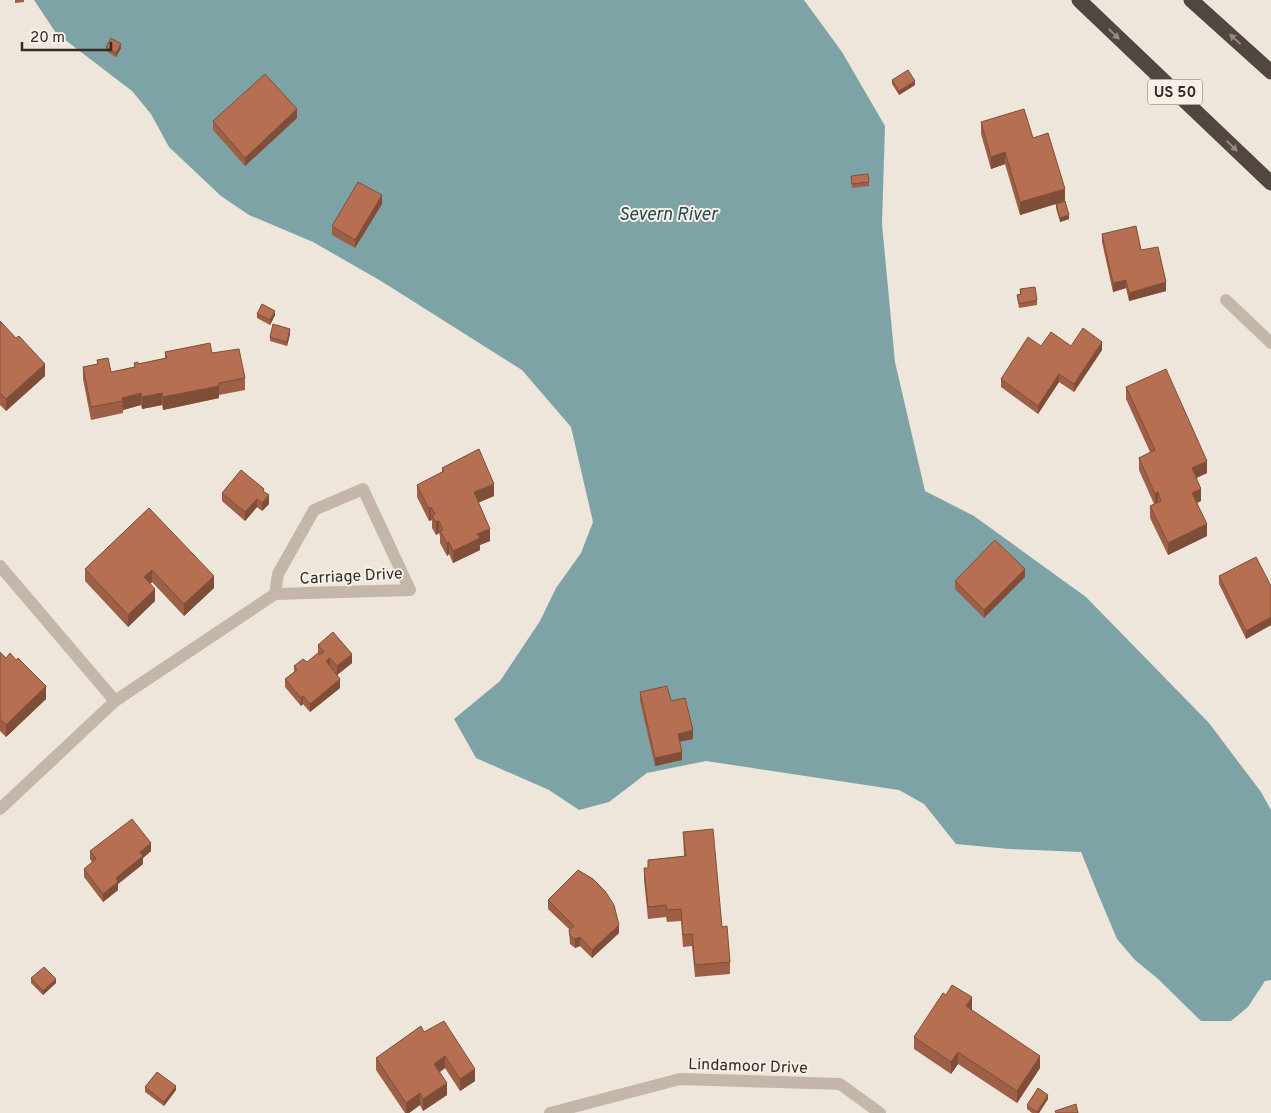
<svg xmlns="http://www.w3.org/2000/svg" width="1271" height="1113" viewBox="0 0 1271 1113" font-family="Overpass,sans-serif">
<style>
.water{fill:#7ea3a7}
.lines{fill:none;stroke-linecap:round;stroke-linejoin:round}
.minor{stroke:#c4b7a9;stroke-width:12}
.highway{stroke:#524640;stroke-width:15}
.wall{fill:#9d5f46}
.shaded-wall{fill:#7f4e39}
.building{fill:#b66f51;stroke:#7f4e39}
.oneway{fill:#948a83}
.labels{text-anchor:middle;stroke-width:4;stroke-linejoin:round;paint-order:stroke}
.shield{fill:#f6f0e7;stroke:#6d6661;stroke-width:1}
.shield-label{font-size:15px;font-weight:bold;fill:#322b27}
.street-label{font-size:16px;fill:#322b27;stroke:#f6f0e7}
.water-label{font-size:18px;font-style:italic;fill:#23494e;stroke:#f6f0e7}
</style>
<rect width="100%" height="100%" fill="#eee6db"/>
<path class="water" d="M34,0H804L842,52L885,126L882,224L895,362L925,491L974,516L1086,597L1209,723L1261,792L1271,810V980L1265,981L1248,1007L1231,1021H1201L1157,978L1135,960L1117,939L1098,894L1081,852L1009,849L956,844L924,804L899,790L706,761L647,773L609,802L579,810L549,790L476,758L454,719L500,681L540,621L556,588L581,553L593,522L571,427L522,370L381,281L313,242L249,215L221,196L169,147L151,114L132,91L56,33Z"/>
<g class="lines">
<path class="minor" d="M1226,300L1271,343
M0,566L115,701L275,594L410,590L363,489L314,510L278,574L275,594
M0,809L115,701
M550,1113L680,1079L840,1084L880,1113"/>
<path class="highway" d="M1079,0L1271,183
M1191,0L1271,72"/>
</g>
<path class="wall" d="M15,0H24V2L15,3Z
M106,47L121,48L116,57L106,51Z
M892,80L915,85L899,95L892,84Z
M297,118L245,166L213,130V121Z
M981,122L1033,138L1065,201L1069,219L1060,222L1056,208V204L1020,215L1005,164L991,169L981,134Z
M851,176L869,182V186L852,188Z
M382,204L355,248L332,235V226Z
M1102,234L1141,250L1166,291L1129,301L1126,288L1113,292L1102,242Z
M1020,289L1037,300V305L1019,308L1017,295L1020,294Z
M257,314L275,315L270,325L257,318Z
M0,321L45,376L6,411L0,405Z
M290,334L287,346L270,341V337Z
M1041,346H1071L1102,350L1074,392L1059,382L1038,414L1001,387V379Z
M165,352L212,353L245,378V390L219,395V398L163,410L162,405L142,409L141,405L123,410V413L91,420L83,379V367L97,364V360L111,372L134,367V363L138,364L165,358Z
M1126,387L1207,473L1196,478L1201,501L1197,503L1207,536L1168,555L1150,518V506L1154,504L1139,470V458L1150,452L1126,399Z
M442,468L494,496L478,503L490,541L480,545V550L453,563L449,554L447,556L440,543V536L439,533L436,535L432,528V521L431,520L429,521L417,497V485L442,472Z
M264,492L269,504L262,511L257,507L245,521L222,501V493Z
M149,508L214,588L184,616L152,582L150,584L155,601L128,627L85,581V569Z
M1219,576L1271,586V625L1246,639L1219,584Z
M1025,577L984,618L955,589V581Z
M318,645L352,663L337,675L340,688L310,712L303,704L301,706L285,687V679L294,672V666L307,662L318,653Z
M0,652L46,699L6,737L0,731Z
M640,692L671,701L693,739L680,742L682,760L655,766L640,701Z
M683,832L722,927L730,962V974L695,977L692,946L683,947L681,921L667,922L666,917L648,919L644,880V868H648V860L684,856Z
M90,851H151L143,858V864L118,884V890L103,902L84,877V869L92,862L90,859Z
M548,900L619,933L592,958L580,946L575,948L570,944L569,930H570L548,909Z
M31,978L56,983L43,995L31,983Z
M971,1010L1040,1068L1017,1103L958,1064L951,1074L914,1049V1037Z
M424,1032L475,1081L460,1091L445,1068L440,1072L447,1095L423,1111L420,1105L409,1113H405L376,1070V1058Z
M145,1087L176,1090L164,1106L145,1092Z
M1048,1099L1039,1113H1032L1027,1109V1105Z"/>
<path class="shaded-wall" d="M121,44V48L116,57V53Z
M915,81V85L899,95V91Z
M297,109V118L245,166V158Z
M1005,152V164L991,169V157Z
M1065,189V201L1020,215V202Z
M382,195V204L355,248V240Z
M1069,215V219L1060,222V218Z
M1126,280V288L1113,292V283Z
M1166,282V291L1129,301V293Z
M275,311V315L270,325V320Z
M290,329V334L287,346V342Z
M1102,342V350L1074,392V384Z
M45,364V376L6,411V399Z
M1059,374V382L1038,414V406Z
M219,386V398L163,410V397Z
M141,393V405L123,410L122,398Z
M162,393V405L142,409V397Z
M1207,461V473L1192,480V468Z
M494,484V496L474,504V492Z
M1201,489V501L1192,505V493Z
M1158,492V504L1155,506V494Z
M269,495V504L262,511V503Z
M257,499V507L245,521V512Z
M431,507V520L429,521V509Z
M439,521V533L436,535V522Z
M1207,524V536L1168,555V543Z
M490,529V541L480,545V550L453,563V551L477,534Z
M449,542V554L447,556V543Z
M1025,569V577L984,618V610Z
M152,570V582L144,590V577Z
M214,576V588L184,616V604Z
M155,589V601L128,627V615Z
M1271,617V625L1246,639V631Z
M352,654V663L337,675V666Z
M330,658V666L326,661Z
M340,679V688L310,712V704Z
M46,686V699L6,737V725Z
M303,696V704L301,706V698Z
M693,730V739L678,742V734Z
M682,752V760L655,766V758Z
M151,843V851L143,858V864L118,884V890L103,902V894L116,878L140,852Z
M619,925V933L592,958V950Z
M580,937V946L575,948V939Z
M56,979V983L43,995V991Z
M972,997V1010L966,1018V1006Z
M958,1052V1064L951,1074V1062Z
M445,1056V1068L434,1076V1064Z
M1040,1056V1068L1017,1103V1091Z
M475,1069V1081L460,1091V1079Z
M447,1083V1095L423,1111V1099Z
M176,1086V1090L164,1106V1102Z
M420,1093V1105L409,1113H406V1103Z
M1048,1095V1099L1039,1113H1037Z"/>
<path class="building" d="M111,38L121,44L116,53L106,47Z
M908,70L915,81L899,91L892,80Z
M265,74L297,109L245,158L213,121Z
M1024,109L1033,138L1048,133L1065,189L1020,202L1005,152L991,157L981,122Z
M868,174L869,182L852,184L851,176Z
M358,182L382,195L355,240L332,226Z
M1065,201L1069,215L1060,218L1056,204Z
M1136,226L1141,250L1158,247L1166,282L1129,293L1126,280L1113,283L1102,234Z
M1035,287L1037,300L1019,304L1017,295L1021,294L1020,289Z
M262,304L275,311L270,320L257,314Z
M0,321L16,338L19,336L45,364L6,399L0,393Z
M273,324L290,329L287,342L270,337Z
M1083,328L1102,342L1074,384L1059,374L1038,406L1001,379L1028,337L1041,346L1051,332L1071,346Z
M210,343L212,353L239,349L245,378L219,383V386L163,397L162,393L142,397L141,393L122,398L123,401L91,407L83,367L98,364L97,360L108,358L111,372L135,367L134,363L138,362V364L167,358L165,352Z
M1166,369L1207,461L1192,468L1201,489L1192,493L1207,524L1168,543L1150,506L1161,501L1158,492L1155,494L1139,458L1155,450L1126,387Z
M479,449L494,484L474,492L490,529L477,534L480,538L453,551L449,542L447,543L440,531L443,530L439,521L436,522L432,516L435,514L431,507L429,509L417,485L444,471L442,468Z
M241,470L263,488L264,489L263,491L269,495L262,503L257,499L245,512L222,493Z
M149,508L214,576L184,604L152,570L144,577L155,589L128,615L85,569Z
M995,540L1025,569L984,610L955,581Z
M1256,557L1271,586V617L1246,631L1219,576Z
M333,632L352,654L337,666L330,658L326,661L340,679L310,704L303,696L301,698L285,679L297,670L294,666L303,659L307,662L318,653L320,655L324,652L318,645Z
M0,652L6,658L10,653L16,660L18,658L46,686L6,725L0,719Z
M667,686L671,701L685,698L693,730L678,734L682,752L655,758L640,692Z
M132,819L151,843L140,852L143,856L116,878L118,882L103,894L84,869L96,859L90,851Z
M713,829L722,927L727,926L730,962L695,965L692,934L683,935L681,909L667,910L666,905L648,907L644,868H648V860L686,856L683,832Z
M578,870L593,879L605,891L614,905L619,925L592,950L580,937L575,939L570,936L569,930L574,926L548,900Z
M44,967L56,979L43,991L31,978Z
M952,985L972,997L966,1006L1040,1056L1017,1091L958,1052L951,1062L914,1037L943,993L946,995Z
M444,1021L475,1069L460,1079L445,1056L434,1064L447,1083L423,1099L420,1093L406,1103L376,1058L421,1026L424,1032Z
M157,1072L176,1086L164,1102L145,1087Z
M1038,1088L1048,1095L1037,1112L1027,1105Z
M1076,1104L1078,1113H1056L1055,1111Z"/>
<defs><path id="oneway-solid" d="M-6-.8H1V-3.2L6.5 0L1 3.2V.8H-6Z" transform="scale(1.25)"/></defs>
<g class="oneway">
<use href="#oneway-solid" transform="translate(1114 34) rotate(44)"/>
<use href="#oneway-solid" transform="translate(1235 39) rotate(-138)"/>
<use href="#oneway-solid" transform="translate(1232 146) rotate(44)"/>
</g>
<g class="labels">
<rect class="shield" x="1147.5" y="79.5" width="55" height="25" rx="4"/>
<g class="shield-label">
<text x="1175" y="97">US 50</text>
</g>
<g class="street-label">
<text transform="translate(351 575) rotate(-3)" y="6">Carriage Drive</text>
<text transform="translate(748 1065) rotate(2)" y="6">Lindamoor Drive</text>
</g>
<g class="water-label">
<text x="668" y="220">Severn River</text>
</g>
</g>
<path d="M22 42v8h89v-8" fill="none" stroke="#322b27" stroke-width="2.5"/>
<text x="30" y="42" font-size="15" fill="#322b27" stroke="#f6f0e7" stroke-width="4" paint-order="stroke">20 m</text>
</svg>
